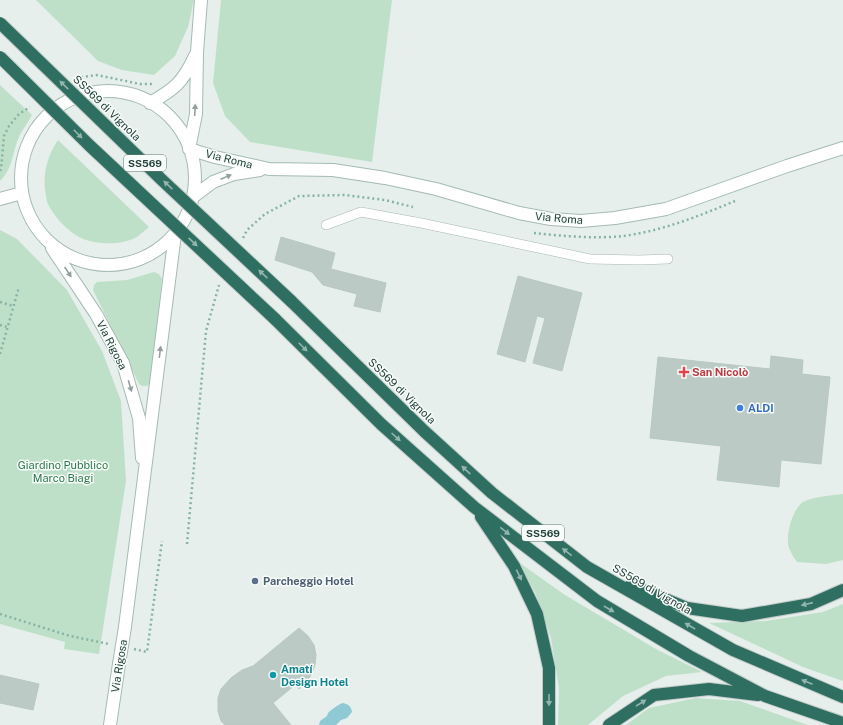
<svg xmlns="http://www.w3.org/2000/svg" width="843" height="725" viewBox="0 0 843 725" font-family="'Public Sans',sans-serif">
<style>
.green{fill:#bfe0c8}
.water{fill:#8ec9d4}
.building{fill:#bbcac4;stroke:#b8c9c2}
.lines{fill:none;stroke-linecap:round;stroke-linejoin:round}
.lane-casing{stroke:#a8b8b2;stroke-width:10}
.street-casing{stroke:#a8b8b2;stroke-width:14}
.secondary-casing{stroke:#a4bbb3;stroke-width:14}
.highway-casing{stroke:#c2cac8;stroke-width:14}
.path{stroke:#86b3a5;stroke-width:2.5;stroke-dasharray:2 3;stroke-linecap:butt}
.lane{stroke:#fff;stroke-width:9}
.street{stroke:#fff;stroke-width:12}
.secondary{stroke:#fff;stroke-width:12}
.highway{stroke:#2f6f62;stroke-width:12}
.secondary-bridge-casing{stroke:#a4bbb3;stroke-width:14;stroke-linecap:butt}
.highway-bridge-casing{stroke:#c2cac8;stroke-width:14;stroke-linecap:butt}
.secondary-bridge{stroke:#fff;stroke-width:12}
.highway-bridge{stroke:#2f6f62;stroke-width:12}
.oneway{fill:#93b5ae}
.oneway2{fill:#92a09c}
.health-dot{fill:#e0444e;stroke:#f7fbf9;stroke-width:1.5}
.shop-dot{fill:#3f7fe0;stroke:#f7fbf9;stroke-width:1.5}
.service-dot{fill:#5c6f8a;stroke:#f7fbf9;stroke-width:1.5}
.culture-dot{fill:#0f9aa8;stroke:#f7fbf9;stroke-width:1.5}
.labels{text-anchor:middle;stroke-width:3;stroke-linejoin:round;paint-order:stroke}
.shield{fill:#f7fbf9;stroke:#637a73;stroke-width:1}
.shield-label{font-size:10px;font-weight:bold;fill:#24423a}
.street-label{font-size:11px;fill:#24423a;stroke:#f7fbf9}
.health-label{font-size:11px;font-weight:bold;fill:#be3a42;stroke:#f7fbf9;text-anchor:start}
.shop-label{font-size:11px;font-weight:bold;fill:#366cbe;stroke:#f7fbf9;text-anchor:start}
.park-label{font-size:11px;fill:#2d7a4b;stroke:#f7fbf9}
.service-label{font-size:11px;font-weight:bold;fill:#4e5e75;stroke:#f7fbf9;text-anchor:start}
.culture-label{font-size:11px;font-weight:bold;fill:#0d838f;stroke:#f7fbf9;text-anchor:start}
</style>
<rect width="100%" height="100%" fill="#e6efeb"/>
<path class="green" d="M36,0H194L188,27L175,56L154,75L122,70L98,61Z
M221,0H392L372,162L250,142L225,116L213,83Z
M0,85L32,115C28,123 22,130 19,137C12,153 13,169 0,181Z
M58,140L149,227C145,230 141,234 137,237C123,245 99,245 83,239C69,233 53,216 47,202C46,198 46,193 45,190C43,171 48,155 58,140Z
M0,230L17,239L67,290L102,351L121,401L126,481L99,654L64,649L65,642L0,624Z
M154,272L159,274L162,279L150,384L147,386H142L139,384L93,290L94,285L97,282L127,280Z
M843,494V560L826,564L797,562C794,558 791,553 789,548C785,536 792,510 803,502C812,497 833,495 843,494Z
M517,561L565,595L656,649L702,672L666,676L623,696L588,725H558L559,688L551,638L535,592Z
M843,604V681L803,667L709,623L766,621L823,612Z
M696,698L740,701L808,725H626L649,708Z"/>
<path class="water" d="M343,703C348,704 351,706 352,712L347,718L341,720L336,725H319L320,721L327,716L328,713C331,710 339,704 343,703Z"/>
<path class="building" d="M281,237L335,253L331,269L386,283L380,312L354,306L357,294L323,285L312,272L275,260Z
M518,276L582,293L562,371L533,363L545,318L537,316L525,362L497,354Z
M771,356L803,360L802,374L830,377L821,464L781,460L779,487L717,480L721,446L650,438L658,357L770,369Z
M299,628L308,636L314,645L316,655L315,665L312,673L306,683L299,689L295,685L273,703L291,725H225L221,721L218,711V698L221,689L231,678L242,670L253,666Z
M0,675L39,684L33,710L0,703Z"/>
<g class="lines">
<defs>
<path id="lane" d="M326,225L361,212L421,223L590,259L639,260L668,259"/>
<path id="street" d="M0,199L22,193"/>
<path id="secondary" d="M21 178a87 87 0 1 1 174 0a87 87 0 1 1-174 0Z
M150,103C175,89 183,82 195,56
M189,149L215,157L269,169L333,170L385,178L436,189L519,213L551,219L581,221L615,218L666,209L787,166L843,148
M189,149L196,114L197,52L201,0
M193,197L213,182L234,174L260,170
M52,248L96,314L123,363L139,418L142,458
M125,627L175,234
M110,725L119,664"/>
<path id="highway" d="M291,301L424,431L492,493L587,567L733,650L843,697
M275,319L381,424L474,507L597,601L689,656L765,696L843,723
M481,517L514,566L537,614L549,668V725
M631,585L687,608L742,616L811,604L843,590
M609,725L654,695L709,689L758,695"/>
</defs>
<use href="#lane" class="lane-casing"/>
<use href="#street" class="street-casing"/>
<use href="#secondary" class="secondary-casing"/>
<use href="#highway" class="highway-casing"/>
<path class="path" d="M76,78L97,75L140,84H154
M0,171L1,169L4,136L9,126L19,114L30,107
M534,233C562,236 595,239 623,236C662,231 699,216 735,201
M243,238L247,230L265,214L299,196L345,195L385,200L413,207
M0,302L13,306
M0,325L7,327
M0,354L19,287
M187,544L206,331L219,285
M0,614L70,636L109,644
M134,649L147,652L162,541"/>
<use href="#lane" class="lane"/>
<use href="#street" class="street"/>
<use href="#secondary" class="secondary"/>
<use href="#highway" class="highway"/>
<defs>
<path id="secondary-bridge" d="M119,664L125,627"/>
<path id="highway-bridge" d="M0,23L162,180L291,301
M0,57L89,145L275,319"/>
</defs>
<use href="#secondary-bridge" class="secondary-bridge-casing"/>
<use href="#highway-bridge" class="highway-bridge-casing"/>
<use href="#secondary-bridge" class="secondary-bridge"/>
<use href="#highway-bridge" class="highway-bridge"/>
</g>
<defs><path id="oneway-solid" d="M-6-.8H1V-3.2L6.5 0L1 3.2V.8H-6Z"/></defs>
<g class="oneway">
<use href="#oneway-solid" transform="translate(64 85) rotate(-136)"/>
<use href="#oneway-solid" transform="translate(78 134) rotate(45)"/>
<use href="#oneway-solid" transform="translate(168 185) rotate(-137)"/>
<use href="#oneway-solid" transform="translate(193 242) rotate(43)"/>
<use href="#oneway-solid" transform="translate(263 274) rotate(-137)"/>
<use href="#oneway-solid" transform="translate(303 347) rotate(45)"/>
<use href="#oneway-solid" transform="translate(396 437) rotate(42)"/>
<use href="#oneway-solid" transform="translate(466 470) rotate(-137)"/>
<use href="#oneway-solid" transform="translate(505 531) rotate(38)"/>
<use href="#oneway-solid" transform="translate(567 552) rotate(-142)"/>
<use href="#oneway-solid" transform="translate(519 575) rotate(64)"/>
<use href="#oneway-solid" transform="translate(807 604) rotate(167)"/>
<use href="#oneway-solid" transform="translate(609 609) rotate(30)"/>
<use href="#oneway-solid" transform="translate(690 626) rotate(-150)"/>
<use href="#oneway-solid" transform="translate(807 682) rotate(-157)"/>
<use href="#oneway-solid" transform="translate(549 700) rotate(90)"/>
<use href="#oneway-solid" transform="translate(641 703) rotate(-32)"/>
</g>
<g class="oneway2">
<use href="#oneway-solid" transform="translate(195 110) rotate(-87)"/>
<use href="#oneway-solid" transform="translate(226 177) rotate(-22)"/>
<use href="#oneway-solid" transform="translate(68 272) rotate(56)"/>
<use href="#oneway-solid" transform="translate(160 352) rotate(-83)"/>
<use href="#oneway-solid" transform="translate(130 386) rotate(74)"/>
</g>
<path class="health-dot" d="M682 366h4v4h4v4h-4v4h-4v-4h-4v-4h4z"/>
<circle class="shop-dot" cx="740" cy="408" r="4"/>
<circle class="service-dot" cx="255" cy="581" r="4"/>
<circle class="culture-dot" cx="273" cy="675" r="4"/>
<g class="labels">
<g class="shield">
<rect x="124" y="155" width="42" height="16" rx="3"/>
<rect x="522" y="525" width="42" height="16" rx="3"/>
</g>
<g class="shield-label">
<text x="145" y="167">SS569</text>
<text x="543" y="537">SS569</text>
</g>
<g class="street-label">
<text transform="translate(107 108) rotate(44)" y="4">SS569 di Vignola</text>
<text transform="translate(229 159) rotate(14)" y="4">Via Roma</text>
<text transform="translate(559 218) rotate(5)" y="4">Via Roma</text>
<text transform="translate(112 345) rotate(63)" y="4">Via Rigosa</text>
<text transform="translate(402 391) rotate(44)" y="4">SS569 di Vignola</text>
<text transform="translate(652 589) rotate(30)" y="4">SS569 di Vignola</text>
<text transform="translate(119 666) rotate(-81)" y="4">Via Rigosa</text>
</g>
<g class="health-label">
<text x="692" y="376">San Nicolò</text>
</g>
<g class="shop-label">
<text x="748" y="412">ALDI</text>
</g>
<g class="park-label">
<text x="63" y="469">Giardino Pubblico<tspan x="63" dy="13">Marco Biagi</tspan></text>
</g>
<g class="service-label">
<text x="263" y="585">Parcheggio Hotel</text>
</g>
<g class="culture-label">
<text x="281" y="673">Amatí<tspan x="281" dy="13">Design Hotel</tspan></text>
</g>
</g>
</svg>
